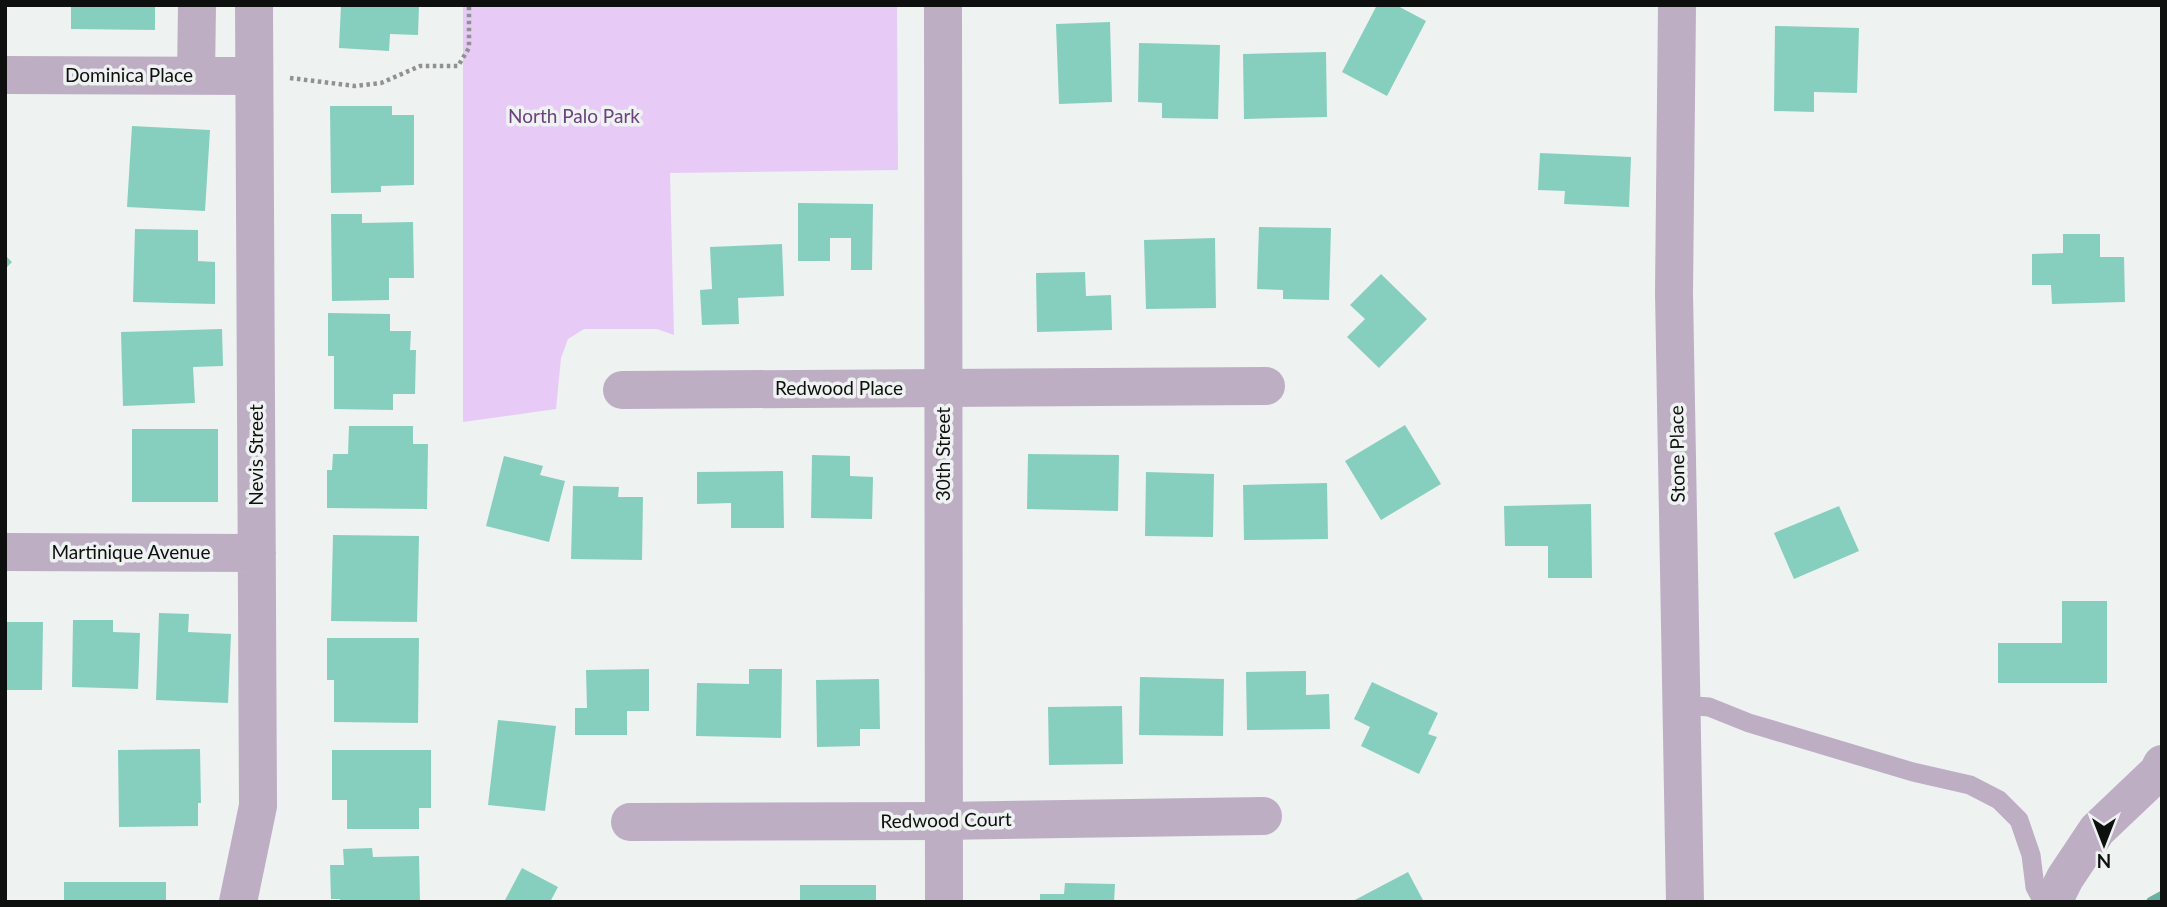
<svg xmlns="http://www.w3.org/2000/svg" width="2167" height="907" viewBox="0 0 2167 907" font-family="Lato,sans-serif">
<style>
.green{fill:#e7cbf6}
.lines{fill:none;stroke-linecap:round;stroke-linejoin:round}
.stream{stroke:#69b1a1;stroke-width:10}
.building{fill:#86cfbe}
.path{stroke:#909292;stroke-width:4.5;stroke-dasharray:3.5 3.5;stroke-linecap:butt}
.service{stroke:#bdaec4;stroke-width:19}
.minor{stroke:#bdaec4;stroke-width:38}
.tertiary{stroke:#bdaec4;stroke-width:38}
.labels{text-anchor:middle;stroke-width:7;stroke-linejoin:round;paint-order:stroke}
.street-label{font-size:19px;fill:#0e0f0f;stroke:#eef2f1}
.park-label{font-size:19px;fill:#6b417e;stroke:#eef2f1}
</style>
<rect width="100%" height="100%" fill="#eef2f1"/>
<path class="green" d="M463,5H897L898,170L670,173L674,335L657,329H584L568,339L561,358L556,409L463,422Z"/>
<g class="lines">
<path class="stream" d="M2151,902L2162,896"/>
</g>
<path class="building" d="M71,5H155V30L71,29Z
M341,5H419L418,35L390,34L389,51L339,48Z
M1377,5H1396L1426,21L1387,96L1342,72Z
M1110,22L1112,102L1059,104L1056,24Z
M1775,26L1859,28L1857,93L1814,92V112L1774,111Z
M1139,43L1220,45L1218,119L1162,118V103L1138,102Z
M1326,52L1327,117L1244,119L1243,54Z
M330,106H392V115H414V185L381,186V192L331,193Z
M132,126L210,130L205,211L127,207Z
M1540,153L1631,157L1629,207L1564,204L1565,191L1538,190Z
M798,203L873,204L872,270H851V238H830V261H798Z
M331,214H362V223L413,222L414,278H389V300L332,301Z
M1259,227L1331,228L1329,300L1283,299V290L1257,289Z
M135,229L198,230V261L215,262V304L133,302Z
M2063,234H2100V257H2124L2125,302L2052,304L2051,285H2032V254L2063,253Z
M1215,238L1216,308L1146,309L1144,240Z
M782,244L784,296L738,298L739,324L702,325L700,290L712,289L710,247Z
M5,255L12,262L5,269Z
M1085,272L1086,296L1111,295L1112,330L1037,332L1036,273Z
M1381,274L1427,319L1379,368L1347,337L1365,319L1350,305Z
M328,313L390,314V331H411L410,350H416L415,394H393V410L334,409V356H328Z
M222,329L223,366L193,367L195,403L123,406L121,332Z
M1405,425L1441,484L1381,520L1345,461Z
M349,426H413V444H428L427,509L327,508V470H332L333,454H348Z
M132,429H218V502H132Z
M1028,454L1119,455L1118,511L1027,509Z
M812,455L850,456V476L873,477L872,519L811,518Z
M504,456L543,466L540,475L565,481L549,542L486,526Z
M783,471L784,528H731V503L697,504V472Z
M1146,472L1214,474L1213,537L1145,536Z
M1327,483L1328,539L1244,540L1243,485Z
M573,486L619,487L618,497H643L642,560L571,559Z
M1591,504L1592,578H1548V546H1505L1504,506Z
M1839,506L1859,551L1794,579L1774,533Z
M333,535L419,536L417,622L331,621Z
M2062,601H2107V683H1998V643H2062Z
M159,613L189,614L188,632L231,634L228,703L156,700Z
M73,620H113V632L140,633L138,689L72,687Z
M5,622H43L42,690H5Z
M327,638H419L418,723L334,722V680H327Z
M649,669V711H627V735H575V708H587L586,670Z
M749,669H782L781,738L696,736L697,683L749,684Z
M1306,671V695L1329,694L1330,729L1247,730L1246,672Z
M1140,677L1224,679L1223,736L1139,735Z
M879,679L880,729H860V746L817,747L816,680Z
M1372,682L1438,713L1428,734L1437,737L1419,774L1361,746L1370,727L1354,719Z
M1122,706L1123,764L1049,765L1048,707Z
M498,720L556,726L545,811L488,805Z
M200,749L201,803H198V826L119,827L118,750Z
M332,750H431V808H419V829H347V800H332Z
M372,848L373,857L419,856L420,902H340V899H331L330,865H344L343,849Z
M522,868L558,887L550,902H504Z
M1408,872L1424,902H1351Z
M64,882H166V902H64Z
M1065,883L1115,884L1114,902H1040V894H1064Z
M800,885H876V902H800Z"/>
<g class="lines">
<path class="path" d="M290,78L355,86L381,83L420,66H458L469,48V5"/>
<path class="service" d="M1681,705L1709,707L1749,723L1913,772L1970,785L1999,800L2019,820L2031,855L2035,887L2043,902"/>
<path class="minor" d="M1677,5L1674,293L1685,902
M5,75L254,76
M196,76L197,5
M622,390L1266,386
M5,552L257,553
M630,822L943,821L1263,816
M238,902L258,806L254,5
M2053,902L2065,878L2097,830L2158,772L2162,764"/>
<path class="tertiary" d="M943,5L944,902"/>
</g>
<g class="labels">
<g class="street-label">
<text x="129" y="82">Dominica Place</text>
<text x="839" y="395">Redwood Place</text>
<text transform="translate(943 454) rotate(-90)" y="7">30th Street</text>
<text transform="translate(1677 454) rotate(-91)" y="7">Stone Place</text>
<text transform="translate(256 455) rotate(-90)" y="7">Nevis Street</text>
<text x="131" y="559">Martinique Avenue</text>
<text transform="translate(946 820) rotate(-1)" y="7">Redwood Court</text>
</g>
<g class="park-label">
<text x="574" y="123">North Palo Park</text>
</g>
</g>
<rect width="2167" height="907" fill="none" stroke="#0e0f0f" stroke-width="14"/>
<g transform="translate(2104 844) rotate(180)" stroke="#eef2f1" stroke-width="5" paint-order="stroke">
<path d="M0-5L12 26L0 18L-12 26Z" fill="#0e0f0f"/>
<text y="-10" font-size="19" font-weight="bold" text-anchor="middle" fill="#0e0f0f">N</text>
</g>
</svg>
